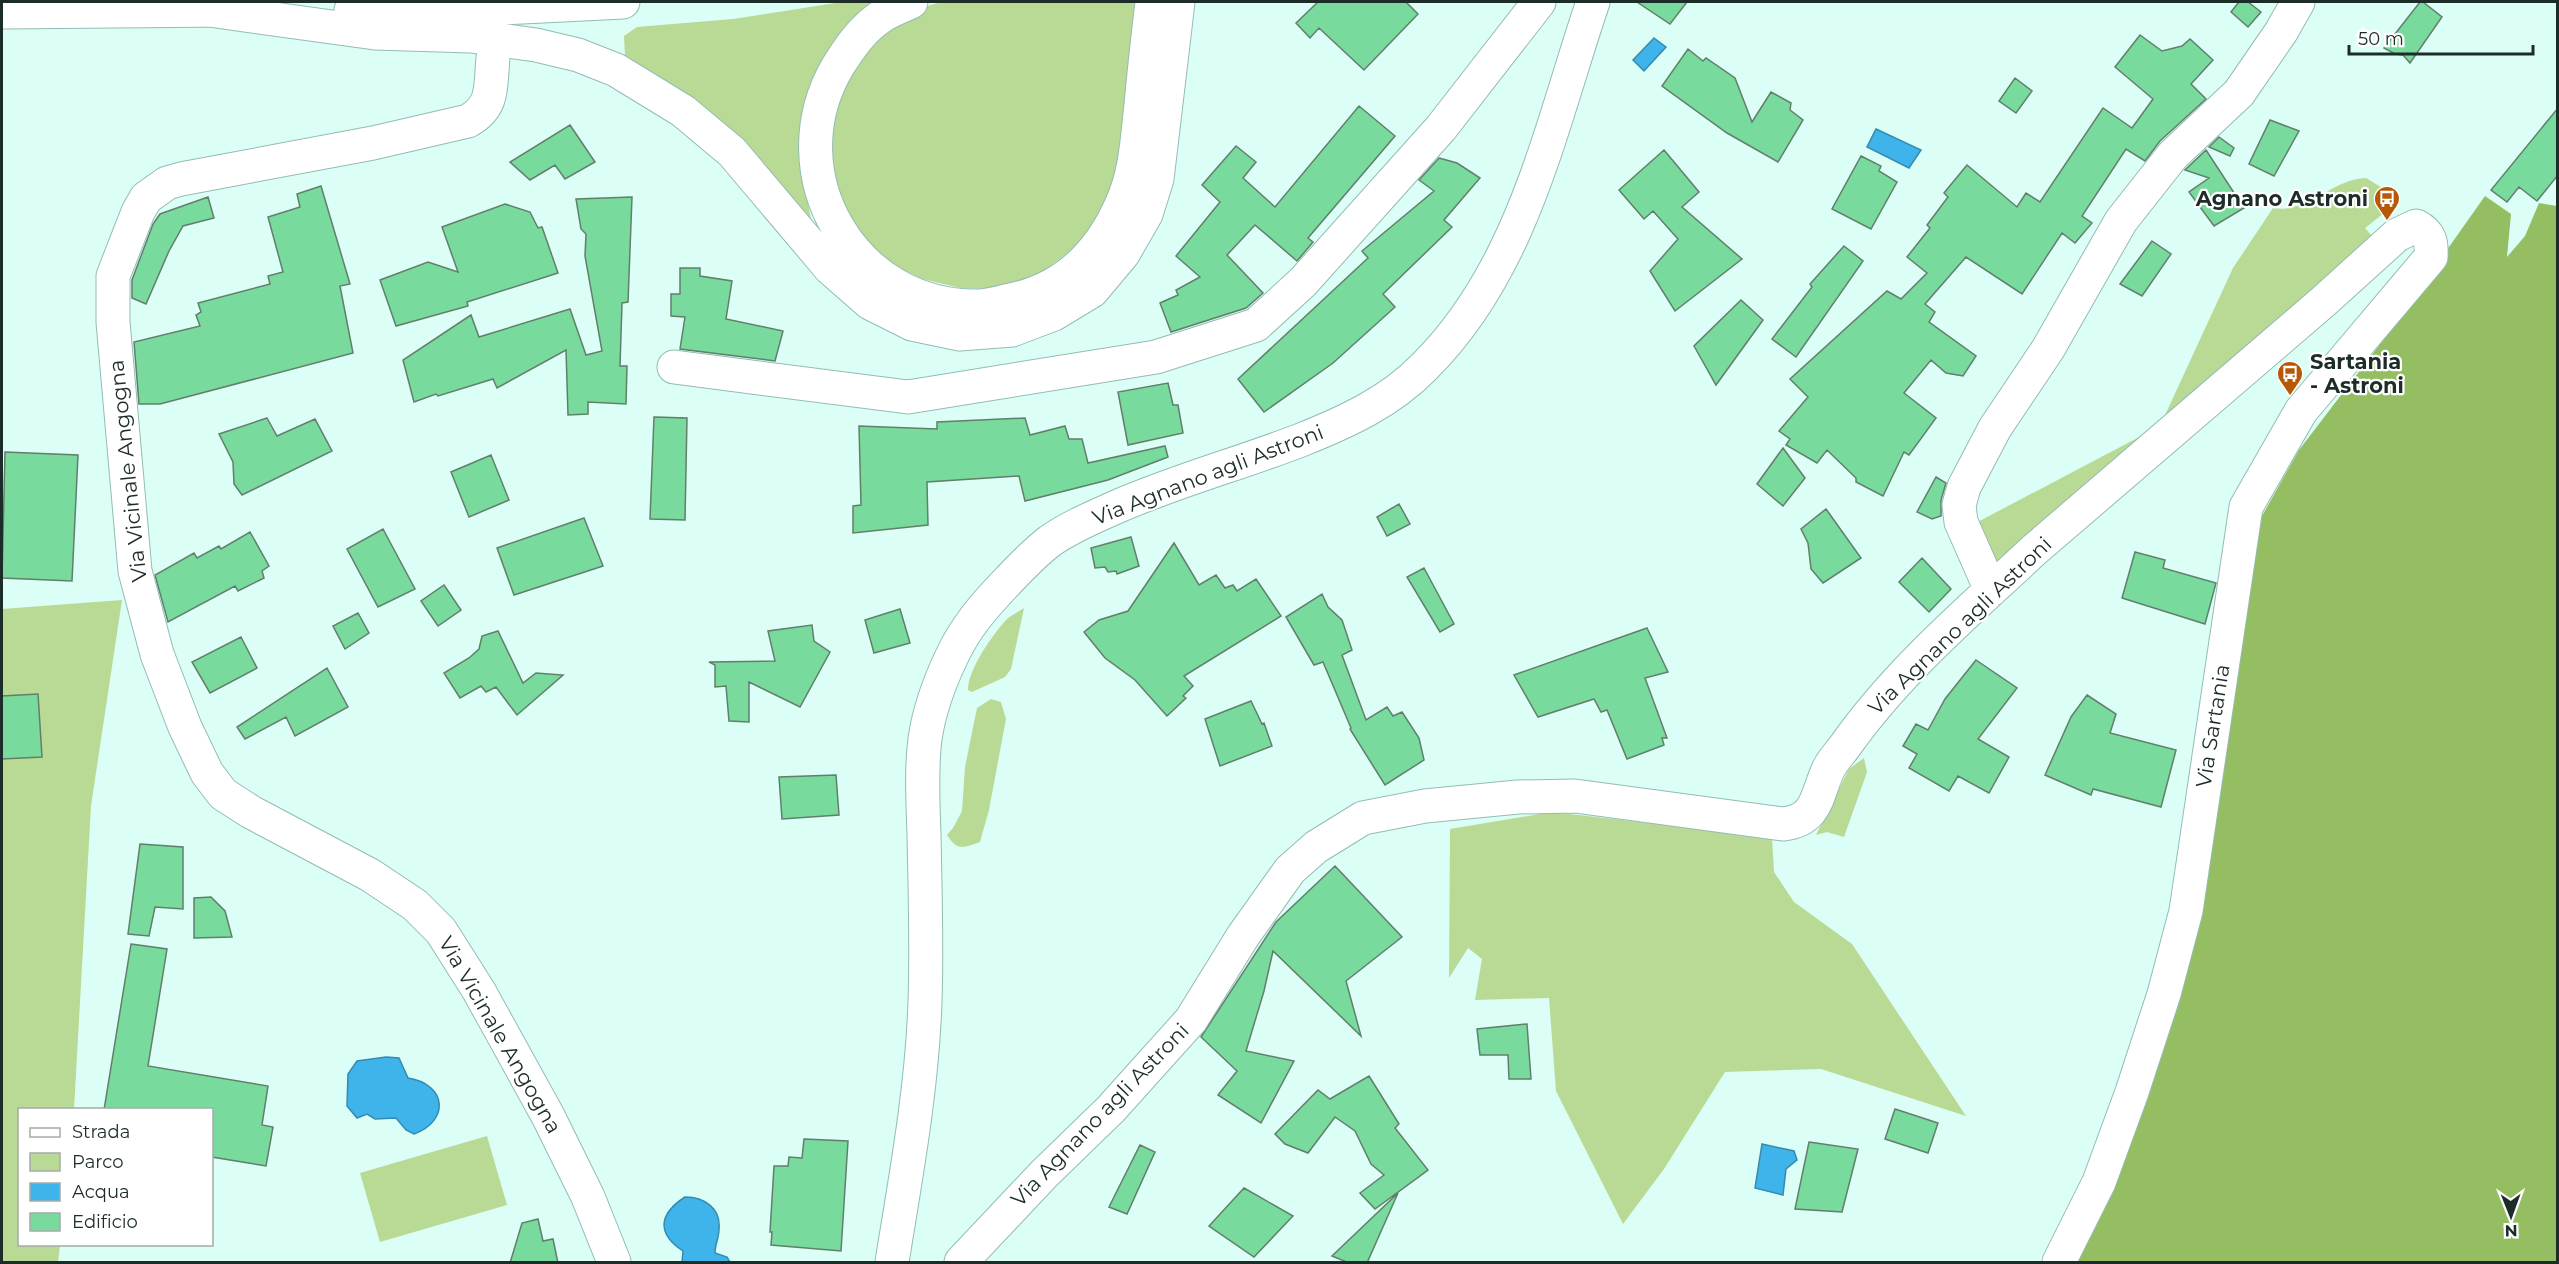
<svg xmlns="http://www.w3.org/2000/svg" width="2559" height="1264" viewBox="0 0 2559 1264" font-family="Montserrat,sans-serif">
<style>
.green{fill:#b9da94}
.forest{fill:#95be63}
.water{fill:#3fb4ea;stroke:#348bb0;stroke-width:1.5}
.building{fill:#79da9d;stroke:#617f6b;stroke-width:1.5}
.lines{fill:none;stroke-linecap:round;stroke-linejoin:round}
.minor-casing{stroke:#93bcb4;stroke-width:35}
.highway-casing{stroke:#93bcb4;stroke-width:35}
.minor{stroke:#fff;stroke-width:33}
.highway{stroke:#fff;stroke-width:33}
.labels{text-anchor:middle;stroke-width:4.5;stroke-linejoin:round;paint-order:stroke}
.poi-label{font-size:21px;font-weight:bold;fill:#1c2c29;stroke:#fff;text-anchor:end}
.street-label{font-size:21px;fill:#1c2c29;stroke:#fff}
</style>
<rect width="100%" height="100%" fill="#dbfef6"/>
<path class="green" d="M842,2H876L803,122L801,167L811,219L726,127L682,92L625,56L624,36L637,27L733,19Z
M941,2H1138L1119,175L1105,206L1084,240L1036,277L995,289L960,288L922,279L877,257L849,221L832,185L827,151L836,99L867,45L911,11Z
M2366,178L2384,189L2398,202L2365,228L2372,236L2274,334L1992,572L1972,525L2160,426L2233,268L2273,208C2307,214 2332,179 2366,178Z
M122,600L91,806L74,1109L20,1110V1244L60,1245L58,1262H2V609Z
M1024,608L1011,669L1005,677L972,692L968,690C968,669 993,634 1007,619C1012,615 1018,612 1024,608Z
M991,699L1001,702L1006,719L989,810L980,842C963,848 957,851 947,835L953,828L962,811L965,767L977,708Z
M1864,758L1867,772L1844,837L1827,832L1816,835L1849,769Z
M1552,812L1772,837L1774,872L1794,902L1852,944L1966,1116L1821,1069L1725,1072L1664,1169L1623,1224L1556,1091L1549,998L1475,1000L1482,959L1468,948L1449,978L1450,829Z
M487,1136L507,1205L380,1242L360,1173Z"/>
<path class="forest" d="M2485,196L2511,214L2507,257L2525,236L2539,203L2557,206V1262H2073L2194,928L2262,516L2299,450L2384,339Z"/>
<path class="water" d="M1654,38L1666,47L1644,71L1633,60Z
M1876,129L1921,150L1909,168L1867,147Z
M386,1057L399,1058L408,1078C447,1084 450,1121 414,1134L406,1130L396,1118L375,1119L367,1114L357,1118L347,1106L348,1074L357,1061Z
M1762,1144L1794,1151L1797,1160L1786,1169L1783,1195L1755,1188Z
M685,1197C704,1197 721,1208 719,1229C719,1238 715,1244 715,1253L727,1257L730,1262H682L683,1251C656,1233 659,1214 685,1197Z"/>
<path class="building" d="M1318,2H1406L1418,14L1364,70L1319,28L1310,38L1296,23Z
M1637,2H1687L1670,24Z
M2239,2H2248L2261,12L2248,27L2231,12Z
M2420,2H2423L2442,17L2410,63L2403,55L2395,54L2384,48Z
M2140,35L2162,51L2182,46L2190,39L2213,60L2191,84L2206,99L2160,141L2145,161L2126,149L2082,216L2092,223L2075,243L2062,233L2022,294L1966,257L1925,304L1935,312L1929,322L1976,356L1963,376L1946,373L1931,360L1904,393L1936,418L1909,455L1904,452L1883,496L1856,482V478L1827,450L1817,463L1786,445L1790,439L1779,431L1808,397L1790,379L1887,291L1901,299L1927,273L1907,257L1930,228L1927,225L1948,197L1944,193L1967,165L2017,207L2026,193L2040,202L2103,108L2132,128L2153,99L2115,67Z
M1688,49L1703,61L1706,58L1735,78L1752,122L1771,92L1791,103L1790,110L1803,120L1778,162L1727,133L1662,86Z
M2015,78L2032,91L2016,113L1999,101Z
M1359,106L1395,136L1308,238L1313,242L1297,261L1255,225L1227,255L1263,293L1246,308L1171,332L1160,303L1178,295L1176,290L1200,277L1176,256L1220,202L1202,185L1236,146L1256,162L1243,178L1275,207Z
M2558,108V175L2537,201L2519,187L2507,202L2491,190Z
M2270,120L2299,131L2274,176L2249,164Z
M570,125L595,162L565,179L555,165L530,180L510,162Z
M2219,137L2234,148L2230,156L2209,147Z
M1664,150L1699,192L1682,207L1742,259L1675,311L1650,271L1678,239L1653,211L1644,219L1619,190Z
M2206,150L2244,208L2214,226L2189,192L2209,178L2185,170Z
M1861,156L1881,166L1879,171L1897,182L1871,229L1832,209Z
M1439,158L1457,163L1480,178L1444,220L1452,227L1383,294L1395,307L1333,363L1264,412L1238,379L1368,258L1362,251L1434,191L1419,180Z
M321,186L350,284L340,286L353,353L160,404H139L134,342L200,326L196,315L201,312L198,303L270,284L268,276L283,272L268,217L300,207L297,194Z
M208,197L214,218L183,226L169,251L146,304L132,298V280L153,224L160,214Z
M632,197L628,302L622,303L620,366H627L626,404L588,402V414L568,415L566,350L497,388L493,379L438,396L436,394L414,402L403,360L471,315L479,337L570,309L586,355L602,351L585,256L586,234L581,229L576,199Z
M505,204L530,212L538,228L542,227L558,273L467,302L468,306L396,326L380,280L428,262L458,272L442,227Z
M2152,241L2171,254L2142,296L2120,284Z
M1844,246L1863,261L1796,357L1772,339L1812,287L1810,284Z
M680,268H700V276L732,281L726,319L783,331L775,361L680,349L685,317L671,316V294H680Z
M1741,300L1763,320L1716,385L1694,346Z
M1168,383L1173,405H1178L1183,433L1128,445L1118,392Z
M654,417L687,418L685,520L650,519Z
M267,418L277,436L315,419L332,451L242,495L234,484L233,462L219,434Z
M1025,418L1030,435L1065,426L1069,439H1082L1088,463L1165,446L1168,457L1108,480L1025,501L1019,476L927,482L928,525L853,533V506L861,505L859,426L937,429V422Z
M1783,448L1805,478L1783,506L1757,484Z
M5,452L78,455L72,581L2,578Z
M491,455L509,500L469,517L451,472Z
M1936,477L1946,483L1941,500V516L1932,519L1917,512Z
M1399,504L1410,524L1387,536L1377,517Z
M1826,509L1861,558L1823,583L1811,569L1808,543L1801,529Z
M584,518L603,566L514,595L497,548Z
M383,529L415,589L378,607L347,549Z
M250,532L269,566L262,571L264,578L238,591L235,586L168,622L155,575L194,553L197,558L219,546L221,549Z
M1131,537L1139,566L1117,574L1116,571L1108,572L1105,567L1095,568L1091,548Z
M1174,543L1199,585L1216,575L1225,588L1233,585L1237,591L1256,579L1281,616L1184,676L1193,686L1183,696L1186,698L1167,716L1135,680L1105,658L1084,632L1099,620L1128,611Z
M2135,552L2165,560L2163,568L2216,583L2205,624L2122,598Z
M1922,558L1951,589L1929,612L1899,582Z
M1424,568L1454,624L1440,632L1407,577Z
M444,585L461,610L438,626L421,601Z
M1322,594L1328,607L1342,620L1352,650L1342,655L1366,720L1387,707L1393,716L1402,712L1419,738L1424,760L1385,785L1350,729L1351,728L1323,662L1314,665L1286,617Z
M900,609L910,643L874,653L865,620Z
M358,613L369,633L345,649L333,626Z
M812,625L814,641L830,652L800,707L749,682V722L729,721L726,686L715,687V665L709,662L775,661L768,631Z
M1647,628L1668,672L1645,678L1667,738H1662L1664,745L1627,759L1607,710L1601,712L1594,699L1538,717L1514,675Z
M498,631L523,683L536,673L563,675L517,715L496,687L486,692L481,686L460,698L444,673L469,658L479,649L482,636Z
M241,637L257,668L210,693L192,662Z
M1976,660L2017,688L1978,739L2009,757L1989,793L1958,776L1949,791L1909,768L1917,754L1903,746L1916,724L1928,730L1945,699Z
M327,668L348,707L295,736L286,717L245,739L237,727Z
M38,694L42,757L2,759V696Z
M2087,695L2116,714L2110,733L2176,750L2161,807L2093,789L2091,795L2045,775L2071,717Z
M1251,701L1262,724L1264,723L1272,746L1220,766L1205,719Z
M836,775L839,815L782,819L779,777Z
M140,844L183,847V909L155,907L149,936L128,934Z
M1335,866L1402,937L1346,981L1361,1036L1273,951L1264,991L1246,1051L1294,1061L1261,1123L1218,1095L1237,1071L1201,1037L1276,922Z
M211,897L225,911L232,937L194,938V898Z
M131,944L167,949L148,1066L268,1086L262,1125L273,1127L266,1166L212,1157V1110H104Z
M1527,1024L1531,1079H1509L1508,1055H1480L1477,1029Z
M1369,1076L1399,1124L1395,1128L1428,1170L1375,1209L1360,1193L1384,1175L1371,1164L1355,1131L1335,1117L1308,1153L1285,1144L1275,1134L1318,1090L1330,1099Z
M1895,1109L1938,1123L1928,1153L1885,1139Z
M804,1139L848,1141L841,1251L771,1245L772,1232H770L774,1166H788L789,1157L802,1158Z
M1809,1142L1858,1149L1842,1212L1795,1209Z
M1140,1145L1155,1152L1127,1214L1109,1207Z
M1244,1188L1293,1216L1254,1257L1209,1226Z
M1398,1193L1367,1263H1349L1332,1256Z
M538,1219L543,1241L553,1239L558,1263H510L522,1223Z"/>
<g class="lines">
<defs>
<path id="minor" d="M493,58C490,86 495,106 468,121L373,143L181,179L167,183L146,198L138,212L113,276V322L135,571L157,654L185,727L207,773L223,794L251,812L370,875L415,905L441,931L479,991L548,1116L588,1197L614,1262
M674,367L908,397L1156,357L1256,325L1303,282L1441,128L1539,2
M1991,590L1961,522L1959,505L1964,487L1995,428L2048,349L2121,221L2173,155L2239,93L2281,32L2298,2
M892,1262C906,1175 922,1090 925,1002C927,946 925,890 924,834C923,803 921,770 925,739C929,711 940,681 952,656C965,628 983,607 1004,585C1018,570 1033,554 1050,541C1070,527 1092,518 1114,508C1175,481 1239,464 1301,440C1346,422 1390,402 1424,367C1523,269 1550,128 1593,2
M961,1262L1044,1174L1111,1109L1191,1020L1243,936L1290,870L1316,847L1363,818L1425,806L1518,797L1575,796L1783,824C1819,820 1816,794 1829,768C1833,760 1840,753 1845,746C1897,672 1968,612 2033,551L2324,301L2397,235L2416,226C2430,233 2432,242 2431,257L2301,411L2246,507L2186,911L2164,994L2132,1092L2099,1182L2059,1262"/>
<path id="highway" d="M911,2C902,6 891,10 882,16C863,28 850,47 838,66C774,174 855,310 980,306C990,305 1001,302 1011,300C1065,289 1101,252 1122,203C1136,172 1137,139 1141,105C1144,71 1148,36 1152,2
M209,10L375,33L471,36L536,45L578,55L616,70L683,111L732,152L830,268L870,303L912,324L960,334L1012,330L1054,314L1092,291L1123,254L1146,214L1157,179L1178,2
M351,10L501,8L623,2
M2,12L231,10"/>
</defs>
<use href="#minor" class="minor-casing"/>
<use href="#highway" class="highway-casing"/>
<use href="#minor" class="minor"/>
<use href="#highway" class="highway"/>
</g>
<defs>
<symbol id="bus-pin" viewBox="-11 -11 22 30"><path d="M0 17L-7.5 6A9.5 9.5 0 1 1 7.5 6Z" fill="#b65806" stroke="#fff"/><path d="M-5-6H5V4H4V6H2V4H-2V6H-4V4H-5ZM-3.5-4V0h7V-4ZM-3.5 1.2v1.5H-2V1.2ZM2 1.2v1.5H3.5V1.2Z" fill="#fff"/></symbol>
</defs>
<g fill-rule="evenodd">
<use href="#bus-pin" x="2372" y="184" width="30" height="40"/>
<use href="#bus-pin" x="2275" y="359" width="30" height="40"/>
</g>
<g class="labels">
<g class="poi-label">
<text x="2368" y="206">Agnano Astroni</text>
<text x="2310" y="369" text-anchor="start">Sartania<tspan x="2310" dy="24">- Astroni</tspan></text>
</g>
<g class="street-label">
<text transform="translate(128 471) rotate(-96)" y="7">Via Vicinale Angogna</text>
<text transform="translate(1208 475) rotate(-21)" y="7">Via Agnano agli Astroni</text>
<text transform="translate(1960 626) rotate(-44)" y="7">Via Agnano agli Astroni</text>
<text transform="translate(2213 726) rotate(-81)" y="7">Via Sartania</text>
<text transform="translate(500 1035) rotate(60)" y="7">Via Vicinale Angogna</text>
<text transform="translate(1100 1115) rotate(-46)" y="7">Via Agnano agli Astroni</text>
</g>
</g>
<rect width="2559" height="1264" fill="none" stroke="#1c2c29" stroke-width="6"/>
<rect x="18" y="1108" width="195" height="138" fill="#ffffff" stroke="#a4aba9" stroke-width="1.5"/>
<rect x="30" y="1128" width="30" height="9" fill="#ffffff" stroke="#a4aba9" stroke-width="1.5"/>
<text x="72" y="1138" font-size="18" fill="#1c2c29">Strada</text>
<rect x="30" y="1153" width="30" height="18" fill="#b9da94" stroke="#a4aba9" stroke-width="1.5"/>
<text x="72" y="1168" font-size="18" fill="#1c2c29">Parco</text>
<rect x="30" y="1183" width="30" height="18" fill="#3fb4ea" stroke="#a4aba9" stroke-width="1.5"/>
<text x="72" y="1198" font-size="18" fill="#1c2c29">Acqua</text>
<rect x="30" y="1213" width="30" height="18" fill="#79da9d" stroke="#a4aba9" stroke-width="1.5"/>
<text x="72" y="1228" font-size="18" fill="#1c2c29">Edificio</text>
<g transform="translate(2511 1216) rotate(179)" stroke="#ffffff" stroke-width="4.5" paint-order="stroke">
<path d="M0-4.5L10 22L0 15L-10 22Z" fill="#1c2c29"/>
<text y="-9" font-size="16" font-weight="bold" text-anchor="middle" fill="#1c2c29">N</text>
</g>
<path d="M2349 45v9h184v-9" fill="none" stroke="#1c2c29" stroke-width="3"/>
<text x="2358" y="45" font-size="18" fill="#1c2c29" stroke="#ffffff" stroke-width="4.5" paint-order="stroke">50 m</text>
</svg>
